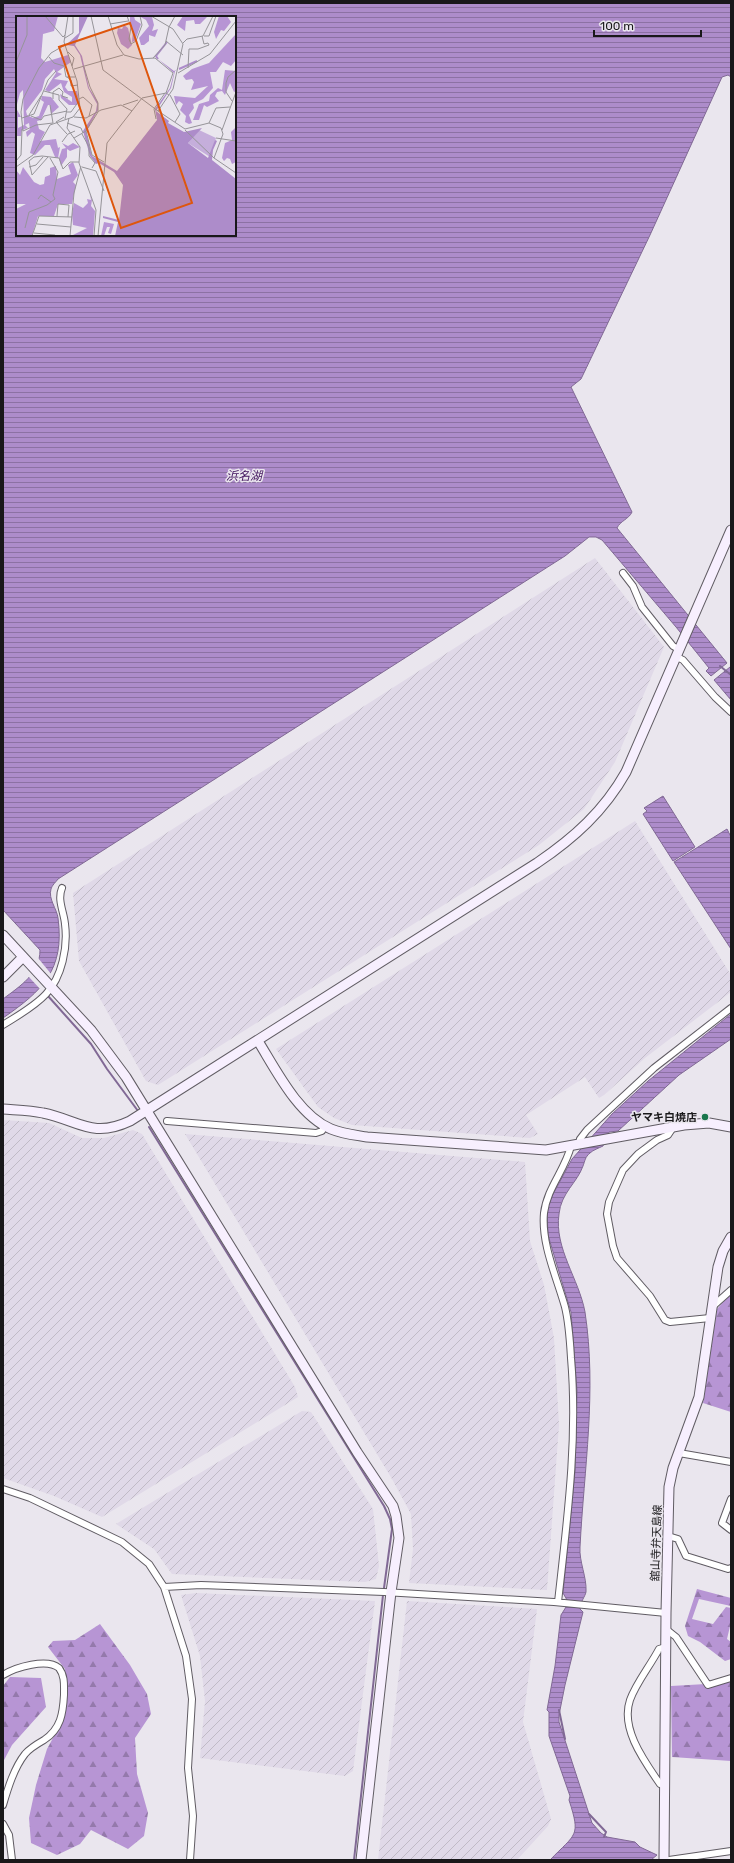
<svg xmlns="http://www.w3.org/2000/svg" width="734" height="1863" viewBox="0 0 734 1863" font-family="Rubik,'Noto Sans JP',sans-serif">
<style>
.industrial{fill:url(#industrial-furrows)}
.forest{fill:url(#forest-firs)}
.water{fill:url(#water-rules);stroke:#816995;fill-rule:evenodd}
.pier{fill:#eae6ee}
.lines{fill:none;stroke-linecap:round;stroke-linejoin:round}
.stream{stroke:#816995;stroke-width:2}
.street-casing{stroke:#605c63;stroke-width:8}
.secondary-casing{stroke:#605c63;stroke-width:11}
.street{stroke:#fff;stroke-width:6}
.secondary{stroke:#f7effe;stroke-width:9}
.poi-dot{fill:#19764c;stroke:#eae6ee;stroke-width:1.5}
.labels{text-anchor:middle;stroke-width:3;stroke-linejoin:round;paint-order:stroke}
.poi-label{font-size:11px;font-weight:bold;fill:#19181a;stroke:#eae6ee;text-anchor:end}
.street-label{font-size:11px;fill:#19181a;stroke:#eae6ee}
.water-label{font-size:12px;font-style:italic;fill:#40125d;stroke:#eae6ee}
.inset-river{fill:none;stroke:#ad8cca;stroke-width:2}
.inset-road{fill:none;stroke:#969499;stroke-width:1}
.view{fill:#de560d;fill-opacity:0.15;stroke:#de560d;stroke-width:2}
.inset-edge{fill:none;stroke:#19181a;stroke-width:2}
</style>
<defs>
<pattern id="industrial-furrows" width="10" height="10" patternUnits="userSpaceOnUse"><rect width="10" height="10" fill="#e0d9e8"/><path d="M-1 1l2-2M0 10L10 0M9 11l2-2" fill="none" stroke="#c0bac6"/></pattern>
<pattern id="forest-firs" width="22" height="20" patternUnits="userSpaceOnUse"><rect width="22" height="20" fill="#b795d4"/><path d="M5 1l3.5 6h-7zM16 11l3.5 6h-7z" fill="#9479ab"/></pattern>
<pattern id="water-rules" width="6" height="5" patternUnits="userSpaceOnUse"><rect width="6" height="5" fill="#ad8cca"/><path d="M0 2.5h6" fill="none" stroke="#8c71a3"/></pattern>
</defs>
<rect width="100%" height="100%" fill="#eae6ee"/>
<path class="industrial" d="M595,558L664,647L615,762L584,809L539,845L158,1085L146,1081L79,961L73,893Z
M635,821L731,975V992L645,1058L604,1095L599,1098L585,1077L526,1115L538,1134L530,1138L352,1125L334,1118L318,1107L276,1049Z
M3,1120L49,1123L82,1138H104L133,1130L142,1134L295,1387L298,1397L102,1517L54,1496L3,1478Z
M185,1134L525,1162L530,1241L544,1285L554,1338L559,1425L547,1590L409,1583L413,1549L411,1514L392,1479Z
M302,1411L311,1412L373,1509L379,1566L376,1579L365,1582L172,1574L154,1549L116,1524Z
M196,1593L375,1601L353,1771L345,1776L200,1758L205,1701L200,1656L181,1595Z
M407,1601L537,1609L523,1722L551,1819L548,1826L517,1860H378Z"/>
<path class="forest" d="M731,1293V1412L703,1403L717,1309Z
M697,1589L731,1598V1606L699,1599L692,1619L713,1624L726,1607L731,1608V1622L727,1639L731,1642V1659L725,1661L700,1642L688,1636L685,1626Z
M100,1624L130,1665L147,1694L151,1714L135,1738L137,1774L148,1813L144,1836L128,1849L91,1830L80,1844L57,1855L31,1843L29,1818L36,1785L47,1749L64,1718L66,1691L65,1669L48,1647L53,1641L75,1640Z
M10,1677L41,1678L46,1707L12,1745L3,1762V1686Z
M731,1677V1761L672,1757L671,1686L706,1684Z"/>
<path class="water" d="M3,3H731V77L728,75L722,77L650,235L581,379L571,387L632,512C629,519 620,521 617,528L727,663L711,676L706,671L709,668L676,627L602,540L596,537H589L565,556L58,879C56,882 52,885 51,889C48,899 57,909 58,918C65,970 42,991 3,1018V999C20,986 40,974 40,950L3,910ZM17,17H235V235H17Z
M730,667L731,669V700L714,680Z
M663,796L695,847L673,861L643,814L647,811L644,808Z
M727,829L731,837V949L674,862Z
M731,1014V1039L679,1075L618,1131L609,1132L603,1146C599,1148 593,1150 590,1153C585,1157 585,1161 583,1166C577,1183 561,1193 559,1214C554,1248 579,1279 585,1312C597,1391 584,1469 580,1547C579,1562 587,1577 586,1592C585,1597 580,1602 580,1609L583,1612L565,1685L559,1715V1722L592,1823L601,1833L607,1837L635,1842L640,1847L657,1855L651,1860H550C576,1833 581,1837 569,1800L570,1796L549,1736V1712L547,1710L555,1666L561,1615L566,1607L567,1600L563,1593L575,1471L577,1391L571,1312L548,1235L547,1210L551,1198L572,1159L612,1114L648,1081Z"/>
<path class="pier" d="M38,958L52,975L41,990L28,976Z"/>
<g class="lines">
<path class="stream" d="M720,666L731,675
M48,996L91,1044L107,1069L138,1111
M149,1127L384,1506L390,1519L392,1529L384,1588
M559,1710L565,1739
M589,1814L606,1832L604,1837
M354,1860L383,1595"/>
<defs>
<path id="street" d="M623,573L633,586L642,607L673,646L680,650
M677,657L683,660L715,697L731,712
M3,1025C17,1016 34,1007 46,994C62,977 68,947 65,924C64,912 57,900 62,888
M167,1121L316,1133L322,1131L324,1126
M674,1126L668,1135L657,1140L638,1154L623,1170L609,1202L607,1214L613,1246L617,1258L650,1296L665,1320L670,1322L710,1318
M579,1145L580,1139L587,1130L654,1068L731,1008
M712,1307L731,1290
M679,1453L731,1462
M3,1489L30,1498L122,1542L149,1564L164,1587L186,1656L192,1699L188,1768L193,1816L190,1860
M731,1499L722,1523L731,1530
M668,1536L678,1539L686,1556L728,1569L731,1568
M164,1587L201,1585L384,1592L554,1602L666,1613
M558,1602C567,1521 578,1440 571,1358C570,1341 569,1323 565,1307C557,1278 541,1244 544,1213C547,1188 565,1170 571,1146
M666,1629L676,1637L708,1685L731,1678
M3,1675C16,1667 47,1658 59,1668C65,1676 64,1685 64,1695C63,1713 61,1729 44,1740C37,1744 30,1748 25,1754C14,1768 8,1788 3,1805
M665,1786L660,1784C645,1762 620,1729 630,1700C636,1683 650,1666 659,1649L666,1647
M3,1824L9,1835L12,1860
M669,1860L731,1851"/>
<path id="secondary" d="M3,935L91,1030L126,1077L357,1452L393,1506L396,1516L399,1538L391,1592L361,1860
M3,977L23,957
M258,1041C276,1070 298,1115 331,1129C343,1134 355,1135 367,1137L546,1150L684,1125L709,1123L731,1127
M3,1109C16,1110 30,1110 43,1113C78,1120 92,1139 130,1121L537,863C574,838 604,811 626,772L731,530
M664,1860L666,1613L669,1487L673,1468L699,1397L718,1267L723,1251L731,1237"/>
</defs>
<use href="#street" class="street-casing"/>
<use href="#secondary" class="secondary-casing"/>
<use href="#street" class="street"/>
<use href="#secondary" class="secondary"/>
</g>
<circle class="poi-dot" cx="705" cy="1117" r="4"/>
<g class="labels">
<g class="poi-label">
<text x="697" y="1121">ヤマキ白焼店</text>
</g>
<g class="street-label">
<text transform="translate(656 1543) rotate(-88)" y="4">舘山寺弁天島線</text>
</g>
<g class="water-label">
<text x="244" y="480">浜名湖</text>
</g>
</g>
<g transform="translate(16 16)">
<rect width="220" height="220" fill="#eae6ee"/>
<path d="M0,0H42L38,15L27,18L25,42L29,46L52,39L55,46L41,56L46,58L38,63L52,65L49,71L52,75H61L63,84L61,89H53L45,82L44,78L56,86V81L48,76L45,67L33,76L29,74L40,57L38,53L29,63L26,74L10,95L11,99L17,102L23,100L28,86L25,84L26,80L35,81L43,91L35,98L34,89H32L25,104L21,105L23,113L29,116L24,125L40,123L42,132L44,131L42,142L39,141L34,129H29L19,139L14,137L19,118L16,116L11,121L10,116L14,113L13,107L9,109L12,112L6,114L5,120H0ZM7,74L8,109L2,112V101H5L0,92L4,77ZM114,0H118L119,4L125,8L119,25L116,26L117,13L114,8ZM123,0L136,1L138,9L136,15L142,13L139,21L133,19V25L128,29H125L123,22L133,10L130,4ZM167,0H191V1L184,8H179L178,4L170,5L169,15L161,9ZM203,0H211L215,6L208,15L205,14L200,23L198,16ZM108,9L112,12L116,29L112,33L105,28L101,17L102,12L106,13ZM220,18V44L215,50L207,46L200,56H194L197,72L187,83L177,88L178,92L173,99L176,107L173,108L169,106L170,100L164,94L167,88L163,85L160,89L158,80L179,82L192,70L175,74L178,66L176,63L170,64L167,60L176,53L193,47ZM209,54L220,55V75L218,76L214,67L209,79L206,75L201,76L199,80L203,85L191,91L188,89L183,104H177L183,88L193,85L194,79L202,72L206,74ZM220,111V146L216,148L214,143L211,142L208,145L206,142L209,127L216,124L215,116ZM46,127L52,130L57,127L64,131L54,135L51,133V141L45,150L43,142L46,133L50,132ZM57,146L62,159L57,166L60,169L56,188H42L38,200H22L16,220H0V193L10,188H0V154L4,159L7,151L18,166L24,169L28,168L29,161L34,159V152L40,150L41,163L55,158L52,149ZM74,177L76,184L75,190L79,195L77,220H55L71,212L57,209L56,198L58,187L67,192L72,187L71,183L75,184ZM88,206L98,208L95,218L92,217L94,211H91L88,220H85Z" fill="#b795d4" fill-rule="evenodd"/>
<path d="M183,114L200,122L194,141L172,127Z" fill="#c5aedb"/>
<path d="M63,0H72L59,29L66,40L73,72L82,86V94L70,116L76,140L101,155L141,104L139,93L154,72L158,57L142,43L158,55L162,53L159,55L155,72L140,95L153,105L152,107L168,116L186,112L172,127L192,142L199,124L201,125L197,134L196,144L220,163V220H99L102,206L87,202V200L103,204L107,169L98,156L83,147L80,148L74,140L67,115L80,95L81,88L72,72L64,39L58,30L50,29L63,17Z" fill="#ad8cca"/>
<path class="inset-river" d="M142,43L140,40L151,26M163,53L181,45"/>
<path class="inset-road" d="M29,0L47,21L49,19M75,0L87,54L142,95M92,0L101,29L108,39L123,43L139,42L157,57L150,77M111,0L115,11L113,23L115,28L120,25L126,9L124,0M135,0L157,13L167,28L157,73L142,95L169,113L193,107L205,112L207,118L198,142L220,157M94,8L112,5M153,11L159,0M188,20H193L200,0M49,22L57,17V0M150,25L167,39M167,27L171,23L187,20L197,0M52,36L58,42L56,50M33,41L38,47L48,50L50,61H59M137,42L149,29L153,11M0,46L11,19V0M68,51L74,71L82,87V95M172,52L173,33H182L193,29L192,27L188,28L186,20M58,53L107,39M162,57L194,38L220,5M51,61L55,64V70L62,69M28,75L43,79V84L51,93L49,103M154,79L164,98L159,106M37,83V76L43,72L47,76L46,80L52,82M63,83L67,81L76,89L73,100M216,85L210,76V67L212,61L220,54M34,89L37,107L20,109L7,115L5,96L7,83L23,52L35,37L49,29M107,89L122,84M51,96H55L63,85M13,99L25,80M15,100L25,104L28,100L51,95M48,101L40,106L51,118M58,101L70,102L85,94L105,89L116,95M6,102L18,98L32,64L40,55M53,102L51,112L64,131L63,147L80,194L78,220M140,103L138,93L149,77M51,107L65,112L67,117M193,107L200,92L214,91M169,114L198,142M206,114L220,76M70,115L76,139L88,146M66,118L73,131V140L79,147L76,152M58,122L70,115L82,96M200,122L220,125M46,126L52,118L59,115M32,141L16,159L13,145L18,141L26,140L43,142L47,153L54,146H63M0,145L5,139L6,113M0,151L17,139L34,109L57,101L64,92L61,65L48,26L52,0M13,151L20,149L27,141M66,151L80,155L88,175M22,183L25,179L35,186M41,200L42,188L53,189L52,201M21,208L55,211M9,212L13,196L31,189L39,183L37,179L42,156L34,142M18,217L39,219M16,220L23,200L56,201M54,220L58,177L65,150M82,220L91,127L126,82L150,77L153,79"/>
<path class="view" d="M114,7L176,187L105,212L43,31Z"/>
<rect width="220" height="220" class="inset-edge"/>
</g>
<rect width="734" height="1863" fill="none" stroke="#19181a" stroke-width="8"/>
<path d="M594 30v6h107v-6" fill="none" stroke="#19181a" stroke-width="2"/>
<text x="600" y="30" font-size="12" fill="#19181a" stroke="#eae6ee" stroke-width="3" paint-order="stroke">100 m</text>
</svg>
